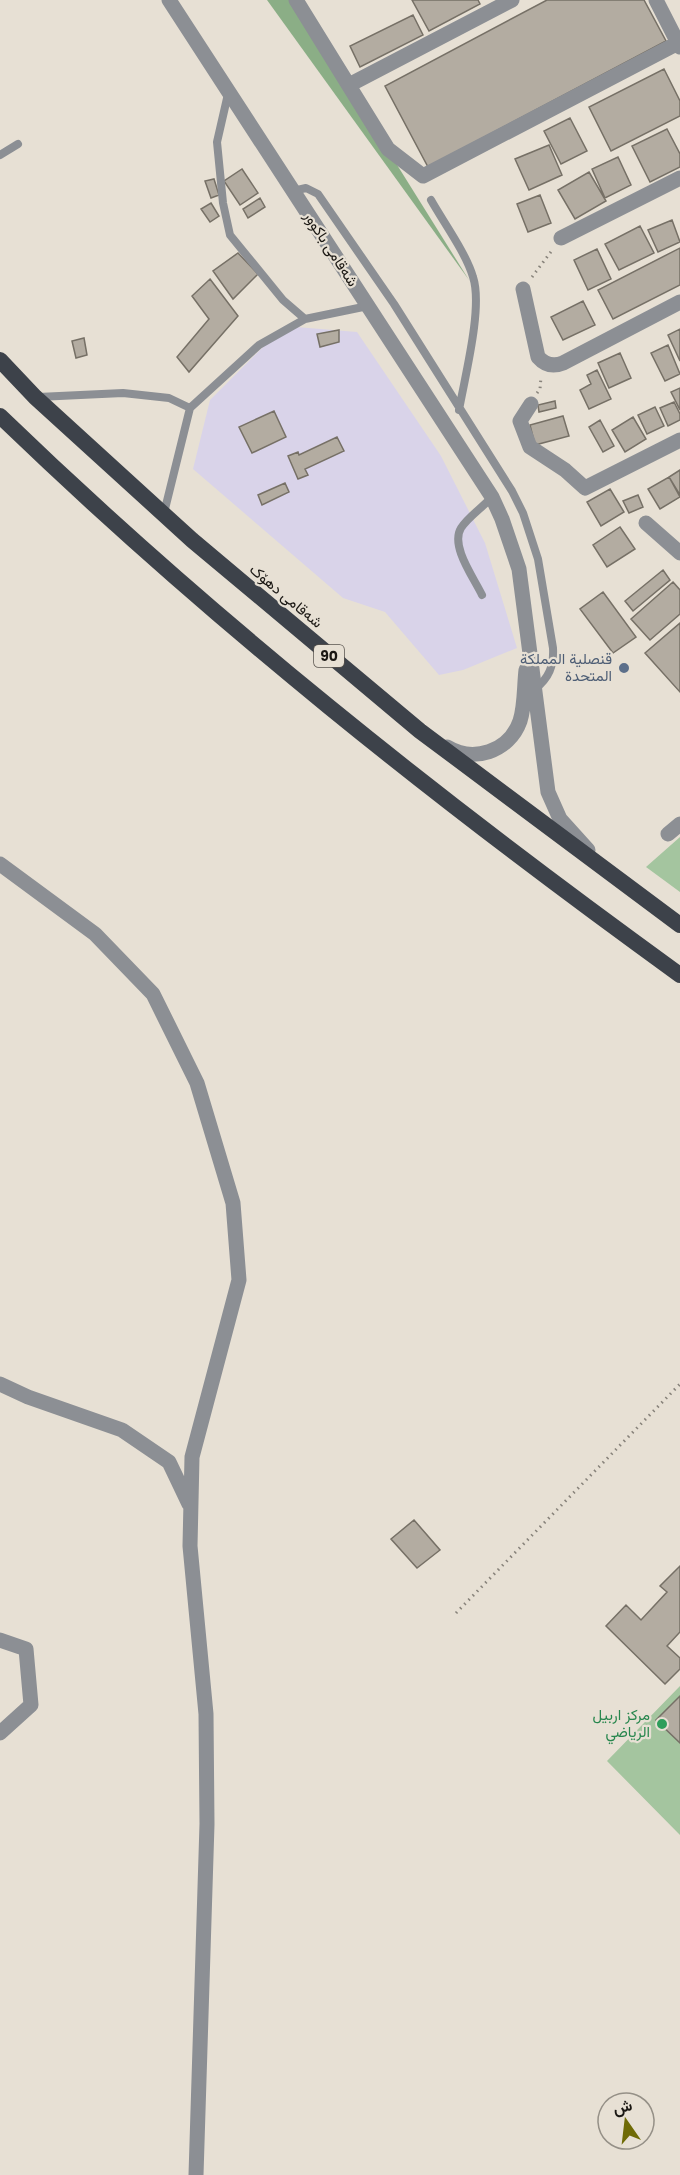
<svg xmlns="http://www.w3.org/2000/svg" width="680" height="2175" viewBox="0 0 680 2175" font-family="Poppins,Vazirmatn,sans-serif">
<style>
.industrial{fill:#d9d3e9}
.green{fill:#a4c59f}
.forest{fill:#8bae86}
.building{fill:#b3aca1;stroke:#767066;stroke-width:1.5}
.lines{fill:none;stroke-linecap:round;stroke-linejoin:round}
.path{stroke:#87827a;stroke-width:3;stroke-dasharray:1.5 4.5;stroke-linecap:butt}
.service{stroke:#8c8f94;stroke-width:8}
.minor{stroke:#8c8f94;stroke-width:15}
.tertiary{stroke:#8c8f94;stroke-width:15}
.trunk{stroke:#3d424a;stroke-width:16}
.service-dot{fill:#5c6f8a;stroke:#e7e0d4;stroke-width:2}
.leisure-dot{fill:#2e9e5b;stroke:#e7e0d4;stroke-width:2}
.labels{text-anchor:middle;stroke-width:4.5;stroke-linejoin:round;paint-order:stroke}
.shield{fill:#e7e0d4;stroke:#58534d;stroke-width:1.5}
.shield-label{font-size:14px;font-weight:bold;fill:#1a1713}
.street-label{font-size:15px;fill:#1a1713;stroke:#e7e0d4}
.service-label{font-size:15px;fill:#4e5e75;stroke:#e7e0d4;text-anchor:end}
.leisure-label{font-size:15px;fill:#27864d;stroke:#e7e0d4;text-anchor:end}
</style>
<rect width="100%" height="100%" fill="#e7e0d4"/>
<path class="industrial" d="M284,326L357,332L441,456L485,543L517,648L463,670L439,675L385,612L343,598L193,469L210,400Z"/>
<path class="green" d="M680,837V892L646,867Z
M680,1686V1835L607,1761Z"/>
<path class="forest" d="M267,0H294L469,280Z"/>
<path class="building" d="M412,0H478L480,4L429,31Z
M547,0H644L666,41L428,167L385,86Z
M413,15L423,35L360,67L350,46Z
M664,69L680,101V116L611,151L589,107Z
M570,118L587,151L561,164L544,131Z
M667,129L680,154V167L650,182L632,146Z
M549,145L562,175L529,190L515,159Z
M618,157L631,185L605,198L592,169Z
M242,169L258,193L240,205L224,181Z
M589,172L606,201L575,219L558,190Z
M214,179L219,195L211,198L205,181Z
M540,195L551,223L528,232L517,204Z
M260,198L265,207L248,218L243,209Z
M211,203L219,216L210,222L201,209Z
M672,220L680,242L658,252L648,230Z
M640,226L654,253L619,270L605,244Z
M680,248V285L613,319L598,290Z
M597,249L611,279L588,290L574,260Z
M238,253L258,274L233,299L213,271Z
M210,279L238,316L189,372L177,357L209,319L192,296Z
M583,301L595,325L563,340L551,317Z
M680,329V361L668,335Z
M339,330V342L320,347L317,334Z
M84,338L87,355L76,358L72,341Z
M668,345L680,374L665,381L651,353Z
M620,353L631,378L609,388L598,363Z
M597,370L611,399L589,409L580,390L591,384L587,375Z
M680,388V410L671,392Z
M555,401L556,408L539,412L538,405Z
M674,402L680,414V420L668,426L660,408Z
M655,407L664,426L647,434L638,415Z
M274,411L286,437L252,453L239,427Z
M563,416L569,436L535,445L530,425Z
M633,417L646,439L625,452L612,430Z
M600,420L614,446L603,452L589,427Z
M337,437L344,451L305,469L308,475L298,479L288,456L298,452L299,455Z
M680,470V495L669,477Z
M669,477L680,497L660,509L648,489Z
M285,483L289,492L262,505L258,495Z
M610,489L624,512L601,526L587,502Z
M638,495L643,507L629,513L623,501Z
M620,527L635,549L607,567L593,545Z
M663,570L670,580L633,611L625,601Z
M673,582L680,590V614L650,640L631,619Z
M603,592L636,637L613,653L580,609Z
M680,623V692L645,653Z
M414,1520L440,1550L417,1568L391,1539Z
M680,1566V1632L667,1646L680,1658V1669L665,1684L606,1626L626,1605L641,1620L667,1592L660,1586Z
M680,1696V1743L656,1720Z"/>
<g class="lines">
<path class="path" d="M532,277L553,249
M537,393L540,389L541,377
M456,1613L680,1384"/>
<path class="service" d="M228,94L217,142L223,203L230,235L283,300L305,319
M0,155L18,144
M293,191L306,188L318,194L394,304L512,491L523,513L538,559L553,648C554,666 549,678 535,689
M431,200C444,223 466,253 473,277C483,307 465,376 459,410
M38,397L123,393L169,398L190,408
M164,513L190,408L259,345L305,319L368,306
M482,595C474,578 450,546 461,528C468,517 483,507 492,497"/>
<path class="minor" d="M296,0L388,149L423,176L680,42
M656,0L680,47
M349,85L512,0
M561,238L680,178
M523,289L538,357C545,365 553,367 563,363L680,302
M531,404L520,421L530,447L565,470L585,488L680,440
M646,523L680,553
M668,834L680,824
M0,864L95,934L153,994L197,1083L233,1203L239,1280L192,1457L190,1546L206,1714L207,1824L196,2175
M0,1384L28,1397L122,1430L169,1462L189,1504
M0,1640L26,1649L31,1705L0,1733"/>
<path class="tertiary" d="M169,0L492,497L502,519L519,569L548,792L560,819L588,850
M447,747C473,763 509,752 520,721C525,706 524,687 526,670"/>
<path class="trunk" d="M0,360L35,397L192,540L420,731L680,925
M0,416C211,620 442,803 680,975"/>
</g>
<circle class="service-dot" cx="624" cy="668" r="6"/>
<circle class="leisure-dot" cx="662" cy="1724" r="6"/>
<g class="labels">
<rect class="shield" x="314" y="645" width="30" height="22" rx="4.5"/>
<g class="shield-label">
<text x="329" y="661">90</text>
</g>
<g class="street-label">
<text transform="translate(331 249) rotate(57)" y="5">شەقامی باکوور</text>
<text transform="translate(286 596) rotate(40)" y="5">شەقامی دهۆک</text>
</g>
<g class="service-label">
<text x="612" y="664">قنصلية المملكة<tspan x="612" dy="17">المتحدة</tspan></text>
</g>
<g class="leisure-label">
<text x="650" y="1720">مركز اربيل<tspan x="650" dy="17">الرياضي</tspan></text>
</g>
</g>
<g transform="translate(626 2121) rotate(346)"><circle r="28" fill="#e7e0d4" stroke="#959087" stroke-width="1.5"/>
<path d="M0-4.5L10 22L0 15L-10 22Z" fill="#6f6b06"/>
<text y="-9" font-size="16" font-weight="bold" text-anchor="middle" fill="#1a1713">ش</text>
</g>
</svg>
